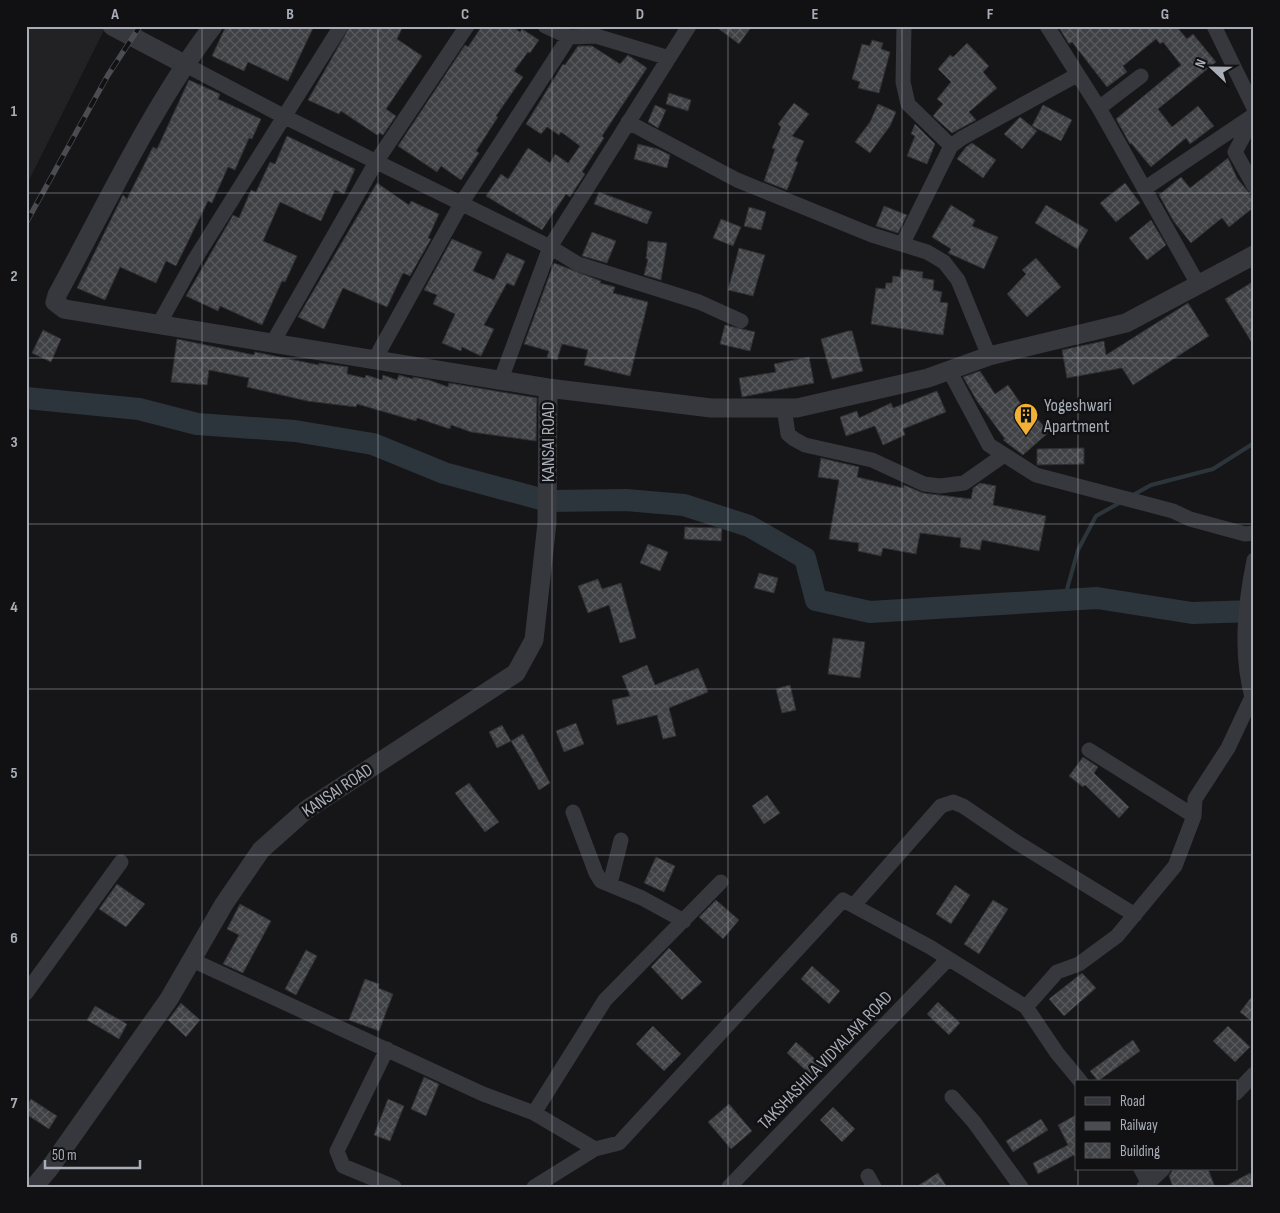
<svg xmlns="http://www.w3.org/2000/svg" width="1280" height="1213" viewBox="0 0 1280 1213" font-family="'Sofia Sans Condensed',sans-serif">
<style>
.built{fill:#222225}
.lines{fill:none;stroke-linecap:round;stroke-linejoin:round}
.stream{stroke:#2c353c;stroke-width:4}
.river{stroke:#2c353c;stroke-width:22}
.building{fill:url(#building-cross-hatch);stroke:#303034}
.minor{stroke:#37383d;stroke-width:15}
.tertiary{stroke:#37383d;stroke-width:19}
.rail-casing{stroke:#4a4c52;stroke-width:5.5}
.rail{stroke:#111113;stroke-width:4;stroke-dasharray:11;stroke-linecap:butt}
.grid{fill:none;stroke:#a8adb8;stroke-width:1;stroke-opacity:0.55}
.labels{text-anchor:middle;stroke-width:5;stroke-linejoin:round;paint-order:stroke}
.poi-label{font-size:18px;fill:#a8adb8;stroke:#111113;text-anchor:start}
.street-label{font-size:18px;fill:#a8adb8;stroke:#111113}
.neatline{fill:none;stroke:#a8adb8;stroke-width:2}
.grid-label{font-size:16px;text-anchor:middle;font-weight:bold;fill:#a8adb8}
</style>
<defs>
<pattern id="building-cross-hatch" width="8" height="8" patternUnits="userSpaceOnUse" patternTransform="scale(1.25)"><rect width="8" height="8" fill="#404145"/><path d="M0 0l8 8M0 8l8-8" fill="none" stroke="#595a5e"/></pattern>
</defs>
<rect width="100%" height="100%" fill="#161618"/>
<path class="built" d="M26,26H106L26,186Z"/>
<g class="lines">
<path class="stream" d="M1133,495L1151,485L1213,469L1254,443
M1064,600L1078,550L1096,516L1121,502"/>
<path class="river" d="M26,398L139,409L197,424L295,431L373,444L444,473L548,501L626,500L684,505L749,526L805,558L816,600L870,612L1097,598L1192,613L1254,611"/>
</g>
<path class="building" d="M226,26H314L288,81L248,62L244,71L212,56Z
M350,26H403L397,39L422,56L386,109L396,116L383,135L379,133L377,135L341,111L339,114L308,100Z
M482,26H512L520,32L522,29L539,40L530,53L528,52L514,71L523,77L496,116L498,117L476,151L479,153L461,180L441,166L437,172L398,146L465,45L468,47Z
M715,26H752L739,44Z
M1058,26H1176L1187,39L1193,34L1216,62L1158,109L1172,127L1198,106L1214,126L1190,144L1186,138L1151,167L1131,143L1130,144L1116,119L1181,65L1163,42L1160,44L1156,39L1123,66L1127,72L1107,87L1072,42L1069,44Z
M872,40L883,43L881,49L890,52L879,93L858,88L860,82L852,79L862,44L870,46Z
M967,43L989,66L983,72L997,88L969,112L976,120L952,133L933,116L943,104L937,99L951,82L938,69L950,55L953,57Z
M578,46H592L620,64L628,55L647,68L602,136L604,138L582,172L585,174L583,177L570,197L566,194L542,230L486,196L501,174L508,179L528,148L550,163L555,154L568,163L580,146L561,132L559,135L547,127L541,134L526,124L563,64L565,65Z
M189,80L220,94L218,99L261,119L252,139L249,138L235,170L228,167L212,203L208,201L176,266L166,261L156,283L120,267L105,300L77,288L123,195L127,199L153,147L157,149Z
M669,93L691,100L688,111L666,104Z
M794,103L809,114L792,136L804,141L795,161L798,162L787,190L764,181L775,149L772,148L781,127L778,124Z
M878,104L896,112L890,126L870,153L855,142L870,122Z
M655,105L666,110L658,128L648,122Z
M1043,105L1072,120L1061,141L1032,126Z
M1020,117L1037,131L1022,149L1004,134Z
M915,124L935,144L927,164L907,156L915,136L911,134Z
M287,136L355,169L344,194L335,190L321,221L280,202L263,241L297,256L285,282L282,281L262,325L220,306L218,311L186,296L233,215L239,218L251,190L256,192L270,162L275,164Z
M972,143L996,160L983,178L957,159L966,147Z
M638,144L658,149L670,155L667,168L634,159Z
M1228,158L1237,178L1254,199V207L1229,227L1222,218L1191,243L1174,222L1159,195L1181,177L1190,188Z
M377,183L409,205L411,201L439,214L428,238L431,239L410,276L403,273L387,307L343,288L324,329L298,317Z
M1125,183L1140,203L1116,222L1100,203Z
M599,192L652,212L647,224L594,204Z
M951,205L975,220L972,226L998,237L984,269L948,253L951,249L932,237Z
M1046,205L1088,230L1077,249L1035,223Z
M884,206L907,215L898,233L876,226Z
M749,207L766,212L761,230L744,226Z
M721,219L741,227L733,246L713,238Z
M1151,220L1166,245L1147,260L1129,238Z
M592,232L616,241L607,263L582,256Z
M452,239L482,252L473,271L494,280L507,253L525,261L514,286L507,283L484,325L494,329L481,356L462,347L461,351L442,343L455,314L433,304L437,295L424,290Z
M648,241L667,243L661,280L644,275L648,259H646Z
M739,248L765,255L753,296L728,290Z
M1036,258L1061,287L1027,317L1007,294L1026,274L1022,270Z
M554,263L601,281L600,283L615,287L613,293L648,302L630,376L584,365L588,350L562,344L557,360L547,357L549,351L524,344Z
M901,269L923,272L922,278L934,280L933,290L942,292L940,302L948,303L943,335L871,324L876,288L885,289L886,283H892L893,276L900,277Z
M1254,281V346L1225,299Z
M1188,303L1209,336L1133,385L1122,368L1067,378L1062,350L1104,341L1106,355Z
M725,325L755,332L750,351L720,344Z
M43,330L61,339L51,362L32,353Z
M848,331H852L863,371L832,379L821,339Z
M177,339L254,355L255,352L319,365V363L348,367L347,374L365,378L366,375L382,380L383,375L397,380L399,375L413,379V377L429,380L448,387L449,383L537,398L536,441L471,432L451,425L450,429L417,418L416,421L357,404L356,407L307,401L247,387L249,378L209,370L207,385L171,382Z
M809,357L814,383L742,397L739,378L776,372L774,364Z
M980,371L995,394L1008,385L1030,417L1033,414L1049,432L1023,455L1003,440L1005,439L977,401L963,377Z
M937,391L946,412L903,429L905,435L883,445L875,426L846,436L840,417L857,411L859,418L891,403L893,408Z
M1084,448V464L1037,465V449Z
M821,458L859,467L857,477L903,488L904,485L923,493L971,499L973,488L980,483L996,486L993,505L1046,516L1039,551L982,540L980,550L960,547L961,538L920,533L916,554L883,548L881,556L858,551L859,543L829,539L839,480L818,477Z
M685,527L722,528L721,541L684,539Z
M648,544L668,552L660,571L640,563Z
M759,573L778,578L774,593L754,588Z
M598,579L602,589L621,583L636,638L620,643L609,605L588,613L578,586Z
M833,638L865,642L860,678L828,674Z
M647,665L655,685L698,668L708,692L669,708L676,736L663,739L657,715L617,725L612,700L630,696L622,676Z
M790,685L796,710L782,713L776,689Z
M576,723L584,744L564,752L556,731Z
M502,725L511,741L497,748L489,732Z
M523,734L550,783L539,790L511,741Z
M1083,757L1098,767L1094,773L1129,807L1119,818L1085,785L1083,787L1069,776Z
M469,783L499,822L485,832L455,793Z
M767,795L780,813L764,824L752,806Z
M656,857L675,866L664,892L644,883Z
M117,884L145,904L126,927L99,909Z
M955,885L970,895L951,924L936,914Z
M716,900L739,920L723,939L699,917Z
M993,900L1008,909L979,954L964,944Z
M240,904L271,921L243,973L223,964L239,935L227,929Z
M669,948L702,982L682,1000L651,967Z
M306,950L317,956L296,995L285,989Z
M812,966L840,991L829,1004L801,979Z
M1082,973L1096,988L1064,1016L1049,999Z
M365,979L379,984L378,988L393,994L379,1031L349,1020Z
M1254,994V1023L1240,1012Z
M938,1002L960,1023L949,1035L927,1014Z
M181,1003L200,1020L186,1037L168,1020Z
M95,1006L127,1024L119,1039L87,1020Z
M653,1026L681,1054L664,1071L636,1044Z
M1228,1026L1250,1047L1235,1062L1213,1041Z
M1133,1040L1140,1051L1098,1081L1090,1071Z
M796,1042L824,1067L814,1078L787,1053Z
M424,1077L439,1084L426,1116L411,1109Z
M31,1099L57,1116L49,1129L26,1114V1107Z
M388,1099L404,1106L390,1141L374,1135Z
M729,1104L752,1131L731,1149L708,1122Z
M833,1107L855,1129L842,1142L820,1120Z
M1076,1115V1159L1074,1155L1038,1174L1033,1163L1068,1145L1058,1125Z
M1041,1119L1048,1130L1013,1152L1006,1141Z
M1208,1169L1215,1187H1173L1169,1176L1173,1169Z
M938,1173L947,1187H916Z
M1250,1173L1254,1179V1187H1224Z"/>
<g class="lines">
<path class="minor" d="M545,26L569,37L596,36L669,58
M904,26L903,82L908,104L951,146
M1047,26L1099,108L1198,284
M1214,26L1254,108
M184,64L283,116L550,247L578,264L699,302L741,321
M1099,108L1141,76
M1254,117L1235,152L1254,186
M628,122L737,180L872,235L927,252L944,262L958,280L989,356
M1144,189L1254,115
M903,243L951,146L962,138L1077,75
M159,324L195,259L341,26
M273,342L376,162L467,26
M375,359L461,204L569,37
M950,372L989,445L1036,475L1173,511L1190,519L1245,534L1254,533
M500,382L550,247L689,26
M784,408L788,434L794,439L805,445L872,460L924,484L940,486L964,483L1004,455
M1089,750L1194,816
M573,812L596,873L601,881L642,898L684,921
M610,884L621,840
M854,905L941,806L953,802L963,806L1016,842L1135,915
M192,960L483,1094L534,1113L595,1149
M26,993L121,862
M1026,1007L1057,972L1079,964L1117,936L1175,866L1194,816L1195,799L1228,748L1252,697C1240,653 1245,605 1254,560
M387,1049L337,1151L343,1166L394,1187
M1236,1093L1254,1074
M952,1097L974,1122L1021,1187
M534,1113L605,1000L721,882
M1141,1169L1151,1187
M868,1176L874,1187
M534,1187L595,1149L619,1143L843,900L930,947L1026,1007L1057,1053L1081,1082
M729,1187L948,959
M1144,1187L1163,1169"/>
<path class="tertiary" d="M112,26L184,64
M213,26C152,106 105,207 57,295L55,302L64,309L548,388L711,408H797L928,378L989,356L1126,323L1254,255
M34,1187L49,1169L169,999L224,904L261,850L306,810L516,673L534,640L547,523L548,388"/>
<defs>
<path id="rail" d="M26,223L108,75L140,26"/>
</defs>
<use href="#rail" class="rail-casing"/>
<use href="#rail" class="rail"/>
</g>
<path class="grid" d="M202,26V1187M378,26V1187M552,26V1187M728,26V1187M902,26V1187M1078,26V1082M26,193H1254M26,358H1254M26,524H1254M26,689H1254M26,855H1254M26,1020H1254M1078,1169V1187"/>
<defs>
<symbol id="building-pin" viewBox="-11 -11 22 30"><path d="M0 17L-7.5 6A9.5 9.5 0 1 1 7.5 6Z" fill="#f2b134" stroke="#111113"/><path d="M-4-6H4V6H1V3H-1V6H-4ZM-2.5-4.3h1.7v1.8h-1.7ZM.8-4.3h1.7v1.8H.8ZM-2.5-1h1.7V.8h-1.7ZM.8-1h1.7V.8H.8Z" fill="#111"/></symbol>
</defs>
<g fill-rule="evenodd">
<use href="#building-pin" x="1012" y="401" width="28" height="38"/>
</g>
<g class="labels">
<g class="poi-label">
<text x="1044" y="411">Yogeshwari<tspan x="1044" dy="21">Apartment</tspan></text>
</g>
<g class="street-label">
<text transform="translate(548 442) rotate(-90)" y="6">KANSAI ROAD</text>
<text transform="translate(337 790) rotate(-34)" y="6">KANSAI ROAD</text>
<text transform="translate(825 1060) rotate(-46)" y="6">TAKSHASHILA VIDYALAYA ROAD</text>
</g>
</g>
<rect width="1280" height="1213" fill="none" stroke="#111113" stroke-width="55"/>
<rect x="1075" y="1080" width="162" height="90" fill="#111113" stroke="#4d4f55"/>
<rect x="1085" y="1097" width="25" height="8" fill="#37383d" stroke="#4d4f55"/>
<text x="1120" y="1106" font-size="15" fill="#a8adb8">Road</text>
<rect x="1085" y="1122" width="25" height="8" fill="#4a4c52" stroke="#4d4f55"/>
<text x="1120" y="1130" font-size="15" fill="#a8adb8">Railway</text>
<rect x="1085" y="1143" width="25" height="15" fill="url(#building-cross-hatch)" stroke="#4d4f55"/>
<text x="1120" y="1156" font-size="15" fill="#a8adb8">Building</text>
<g transform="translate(1212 68) rotate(292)" stroke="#111113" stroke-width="4" paint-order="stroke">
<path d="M0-4L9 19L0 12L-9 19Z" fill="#a8adb8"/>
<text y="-8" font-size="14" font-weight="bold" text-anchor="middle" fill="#a8adb8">N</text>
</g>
<path d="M45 1160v8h95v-8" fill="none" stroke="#a8adb8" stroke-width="2.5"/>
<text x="52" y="1160" font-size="15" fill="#a8adb8" stroke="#111113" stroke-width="4" paint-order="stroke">50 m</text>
<rect x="28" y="28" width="1224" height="1158" class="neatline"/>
<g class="grid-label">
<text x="115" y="19">A</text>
<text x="290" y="19">B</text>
<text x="465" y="19">C</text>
<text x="640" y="19">D</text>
<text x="815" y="19">E</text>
<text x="990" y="19">F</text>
<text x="1165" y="19">G</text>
<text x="14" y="116">1</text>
<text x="14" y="281">2</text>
<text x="14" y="447">3</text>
<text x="14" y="612">4</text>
<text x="14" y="778">5</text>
<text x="14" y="943">6</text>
<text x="14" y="1108">7</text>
</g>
</svg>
